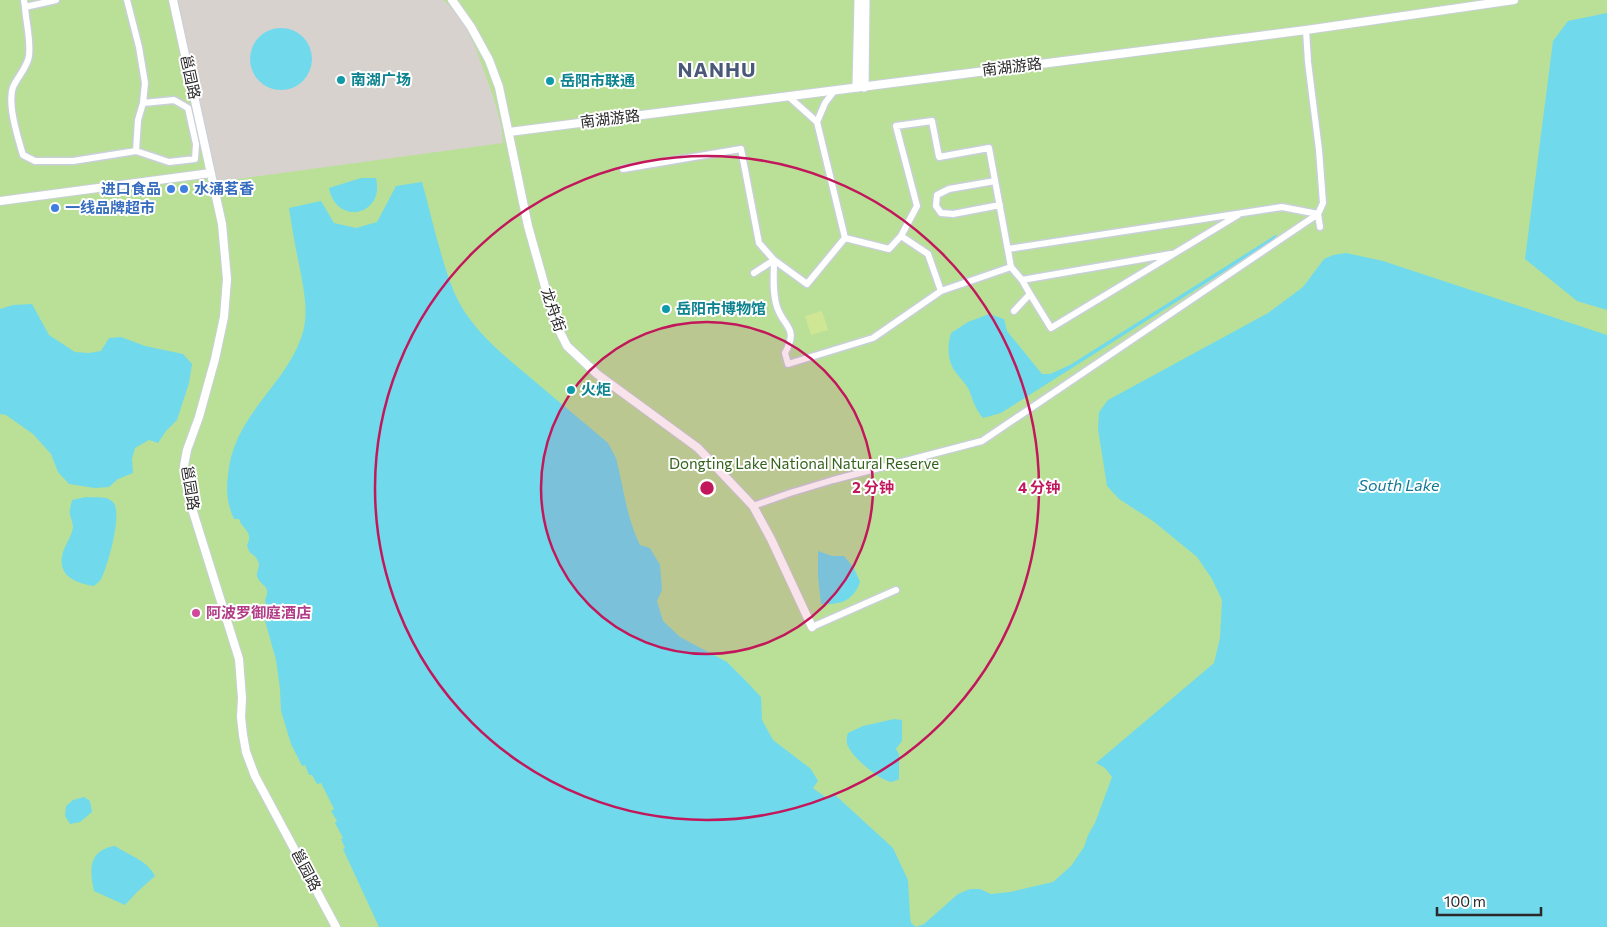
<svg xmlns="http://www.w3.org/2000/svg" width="1607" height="927" viewBox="0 0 1607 927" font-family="Commissioner,'Noto Sans SC',sans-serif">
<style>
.green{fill:#bae098}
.pitch{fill:#cfe794}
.plaza{fill:#d7d2ce}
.water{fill:#70d9eb}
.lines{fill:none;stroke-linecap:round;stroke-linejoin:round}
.minor-casing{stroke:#c9cfda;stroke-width:9}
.tertiary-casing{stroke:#c9cfda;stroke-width:10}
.secondary-casing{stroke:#c9cfda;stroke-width:11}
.minor{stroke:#fff;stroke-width:6}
.tertiary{stroke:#fff;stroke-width:8}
.secondary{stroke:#fff;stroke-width:9}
.ring{fill:none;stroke:#c2185b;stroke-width:2.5}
.culture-dot{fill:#0f9aa8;stroke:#fff;stroke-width:2}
.shop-dot{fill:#3f7fe0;stroke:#fff;stroke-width:2}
.hotel-dot{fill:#d1479c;stroke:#fff;stroke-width:2}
.labels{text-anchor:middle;stroke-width:4;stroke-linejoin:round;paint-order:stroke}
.street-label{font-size:15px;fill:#292929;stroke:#fff}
.culture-label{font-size:15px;font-weight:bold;fill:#0d838f;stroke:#fff;text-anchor:start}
.shop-label{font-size:15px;font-weight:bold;fill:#366cbe;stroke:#fff;text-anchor:start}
.park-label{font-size:15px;fill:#33631c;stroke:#fff}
.hotel-label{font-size:15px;font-weight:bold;fill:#b23c85;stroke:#fff;text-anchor:start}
.water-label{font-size:16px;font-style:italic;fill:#117895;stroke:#fff}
.district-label{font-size:20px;font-weight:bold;letter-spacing:1px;fill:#4b5978;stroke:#fff}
.centre{fill:#c2185b;stroke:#fff;stroke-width:2.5}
.ring-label{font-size:15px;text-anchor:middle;font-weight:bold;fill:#c2185b;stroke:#fff;stroke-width:4;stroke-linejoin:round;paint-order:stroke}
</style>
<rect width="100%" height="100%" fill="#ebe2db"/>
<path class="green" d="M0,0H1607V927H0Z"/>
<path class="pitch" d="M822,311L828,330L811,335L805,316Z"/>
<path class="plaza" d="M178,0H443L453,9L464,24L476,49L493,96L501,125L503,143L216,182Z"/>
<path class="water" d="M1607,13V310L1577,301L1525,259L1553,41L1568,21Z
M250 59a31 31 0 1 1 62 0a31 31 0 1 1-62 0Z
M361,178H376C385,216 336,226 329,188Z
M422,182C432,218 440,257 454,292C470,329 502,354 532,379C557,400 583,422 608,443L616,458C624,489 626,516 640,545L650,548L660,565L662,590L657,601L663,621L680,637L727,662L745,680L761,697L762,720L773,740L811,769L818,781L813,788L828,799L833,793L893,848L908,880L910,916L911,923L916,927L924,924L958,894L970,889H980L991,894L1010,892L1053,882L1071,866L1084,847L1088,835L1095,823L1112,777L1105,768L1096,763L1214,663L1220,638L1222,600L1212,579L1197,557L1153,521L1119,499L1107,486L1098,429L1099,412L1108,400L1268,313L1303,287L1324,259L1333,255L1346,253L1383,261L1607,335V927H379L343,849L345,848L341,839L343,838L335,823L337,821L331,811L334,809L321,783L317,784L312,775H309L305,765L302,766L291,744L281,711L280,689L276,660L262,610L267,608L265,600C272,584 260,587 257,576C256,571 261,567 258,561C254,552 250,557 247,545C254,532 242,529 239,519H234C227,504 226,491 228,475C233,414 287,386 303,332C309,310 303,286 299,264C295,246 292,227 289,208L321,201L334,223L356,228L377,222L396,186Z
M1277,234L1274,240L1001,413L983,418C975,409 973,400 969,390C966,384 961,379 957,374C947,362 947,347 951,333L968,322L989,314L1004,319L1007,331L1042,374H1050L1070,365Z
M32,304L49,335L75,352L89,353L101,351L109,338L121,337L145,346L183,354L192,364L189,383L177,420L166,431L158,443L149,440L135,448L132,459L133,473L118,479L109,487L95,488L69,484L58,472L51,454L33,434L6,415L0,414V309L13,305Z
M86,497C95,498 106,495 113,502C123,513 108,564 102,577C101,581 97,583 94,586C76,583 56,576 63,552C66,543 72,536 73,527C73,523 71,519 70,515C69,511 71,505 72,500Z
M818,551L832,556H844L854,568L860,582C853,601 841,605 821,604L818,577Z
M894,719L902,720V741L896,749L899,754V779C895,781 892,783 888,781C877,778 854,758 849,748C846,743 846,738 848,733L863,726Z
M84,797L90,801L92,812L80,822L70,824L65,816L66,806L73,800Z
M115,846C130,856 147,860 155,876L137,892L125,905L94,891C89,869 89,850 115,846Z"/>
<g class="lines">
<defs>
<path id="minor" d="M24,0L25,7L56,0
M25,7C26,23 31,40 29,56C27,68 18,76 13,87C7,104 18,138 23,155L35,161H73L136,151L138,120L143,103L145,83L139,47L127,0
M788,96L817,122L825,103L835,90
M136,151L169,162L195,159L196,144L188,108L174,100L143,103
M623,169L741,149L759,243L774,260L807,284L845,238L817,122
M995,181L949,189L937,195L936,206L941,213L953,214L1000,205
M901,236L928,254L941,291
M1008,249L1282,207L1318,214L1320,227
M774,260C774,275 772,292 777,307C784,328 799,327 785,353L788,364L873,338L941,291L1011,267L989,148L939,157L932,121L896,126L917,206L901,236L889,249L845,238
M1011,267L1022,280L1030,294L1014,311
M754,273L774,260
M1022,280L1171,254
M1030,294L1051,328L1238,215
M753,506L790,493L833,480L982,441L1318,214L1323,203L1319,150L1308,62L1306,30
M812,627L896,590"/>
<path id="tertiary" d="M173,0L222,224L227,279L224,317L215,359L199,417L187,450L184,466L190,502L239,659L242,698L241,717L243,735L246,752L255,776L336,927
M452,0L471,27L489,60L499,87L528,226L555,322L567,346L597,374L698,448L753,506L771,539L812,627
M509,132L1306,30L1514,0
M0,201L211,173"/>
<path id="secondary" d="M857,87L859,0
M864,87L865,0"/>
</defs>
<use href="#minor" class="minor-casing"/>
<use href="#tertiary" class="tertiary-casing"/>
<use href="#secondary" class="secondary-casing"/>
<use href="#minor" class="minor"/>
<use href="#tertiary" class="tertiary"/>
<use href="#secondary" class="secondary"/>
</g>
<circle cx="707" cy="488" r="166" fill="#c2185b" fill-opacity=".12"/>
<g class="ring">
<circle cx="707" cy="488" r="166"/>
<circle cx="707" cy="488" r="332"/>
</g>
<g class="culture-dot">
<circle cx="341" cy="80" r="5"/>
<circle cx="550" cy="81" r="5"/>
<circle cx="666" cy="309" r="5"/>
<circle cx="571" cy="390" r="5"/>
</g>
<g class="shop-dot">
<circle cx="171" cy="189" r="5"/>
<circle cx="184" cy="189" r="5"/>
<circle cx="55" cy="208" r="5"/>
</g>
<circle class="hotel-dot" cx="196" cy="613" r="5"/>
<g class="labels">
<g class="street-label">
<text transform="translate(1012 67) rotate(-7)" y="5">南湖游路</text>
<text transform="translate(190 77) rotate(78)" y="5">邕园路</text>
<text transform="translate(610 119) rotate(-7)" y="5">南湖游路</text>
<text transform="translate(553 310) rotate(71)" y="5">龙舟街</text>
<text transform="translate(190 488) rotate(81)" y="5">邕园路</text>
<text transform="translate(306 870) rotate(62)" y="5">邕园路</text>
</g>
<g class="culture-label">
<text x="351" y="85">南湖广场</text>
<text x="560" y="86">岳阳市联通</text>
<text x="676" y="314">岳阳市博物馆</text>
<text x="581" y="395">火炬</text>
</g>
<g class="shop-label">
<text x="161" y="194" text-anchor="end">进口食品</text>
<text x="194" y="194">水涌茗香</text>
<text x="65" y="213">一线品牌超市</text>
</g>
<g class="park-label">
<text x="804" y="469">Dongting Lake National Natural Reserve</text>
</g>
<g class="hotel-label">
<text x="206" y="618">阿波罗御庭酒店</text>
</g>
<g class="water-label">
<text x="1399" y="491">South Lake</text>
</g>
<g class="district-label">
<text x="717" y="77">NANHU</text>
</g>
</g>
<circle cx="707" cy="488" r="8" class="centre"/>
<g class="ring-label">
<text x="873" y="493">2 分钟</text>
<text x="1039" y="493">4 分钟</text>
</g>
<path d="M1437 907v8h104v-8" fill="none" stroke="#292929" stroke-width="2.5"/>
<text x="1444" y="907" font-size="15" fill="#292929" stroke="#ffffff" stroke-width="4" paint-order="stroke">100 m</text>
</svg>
